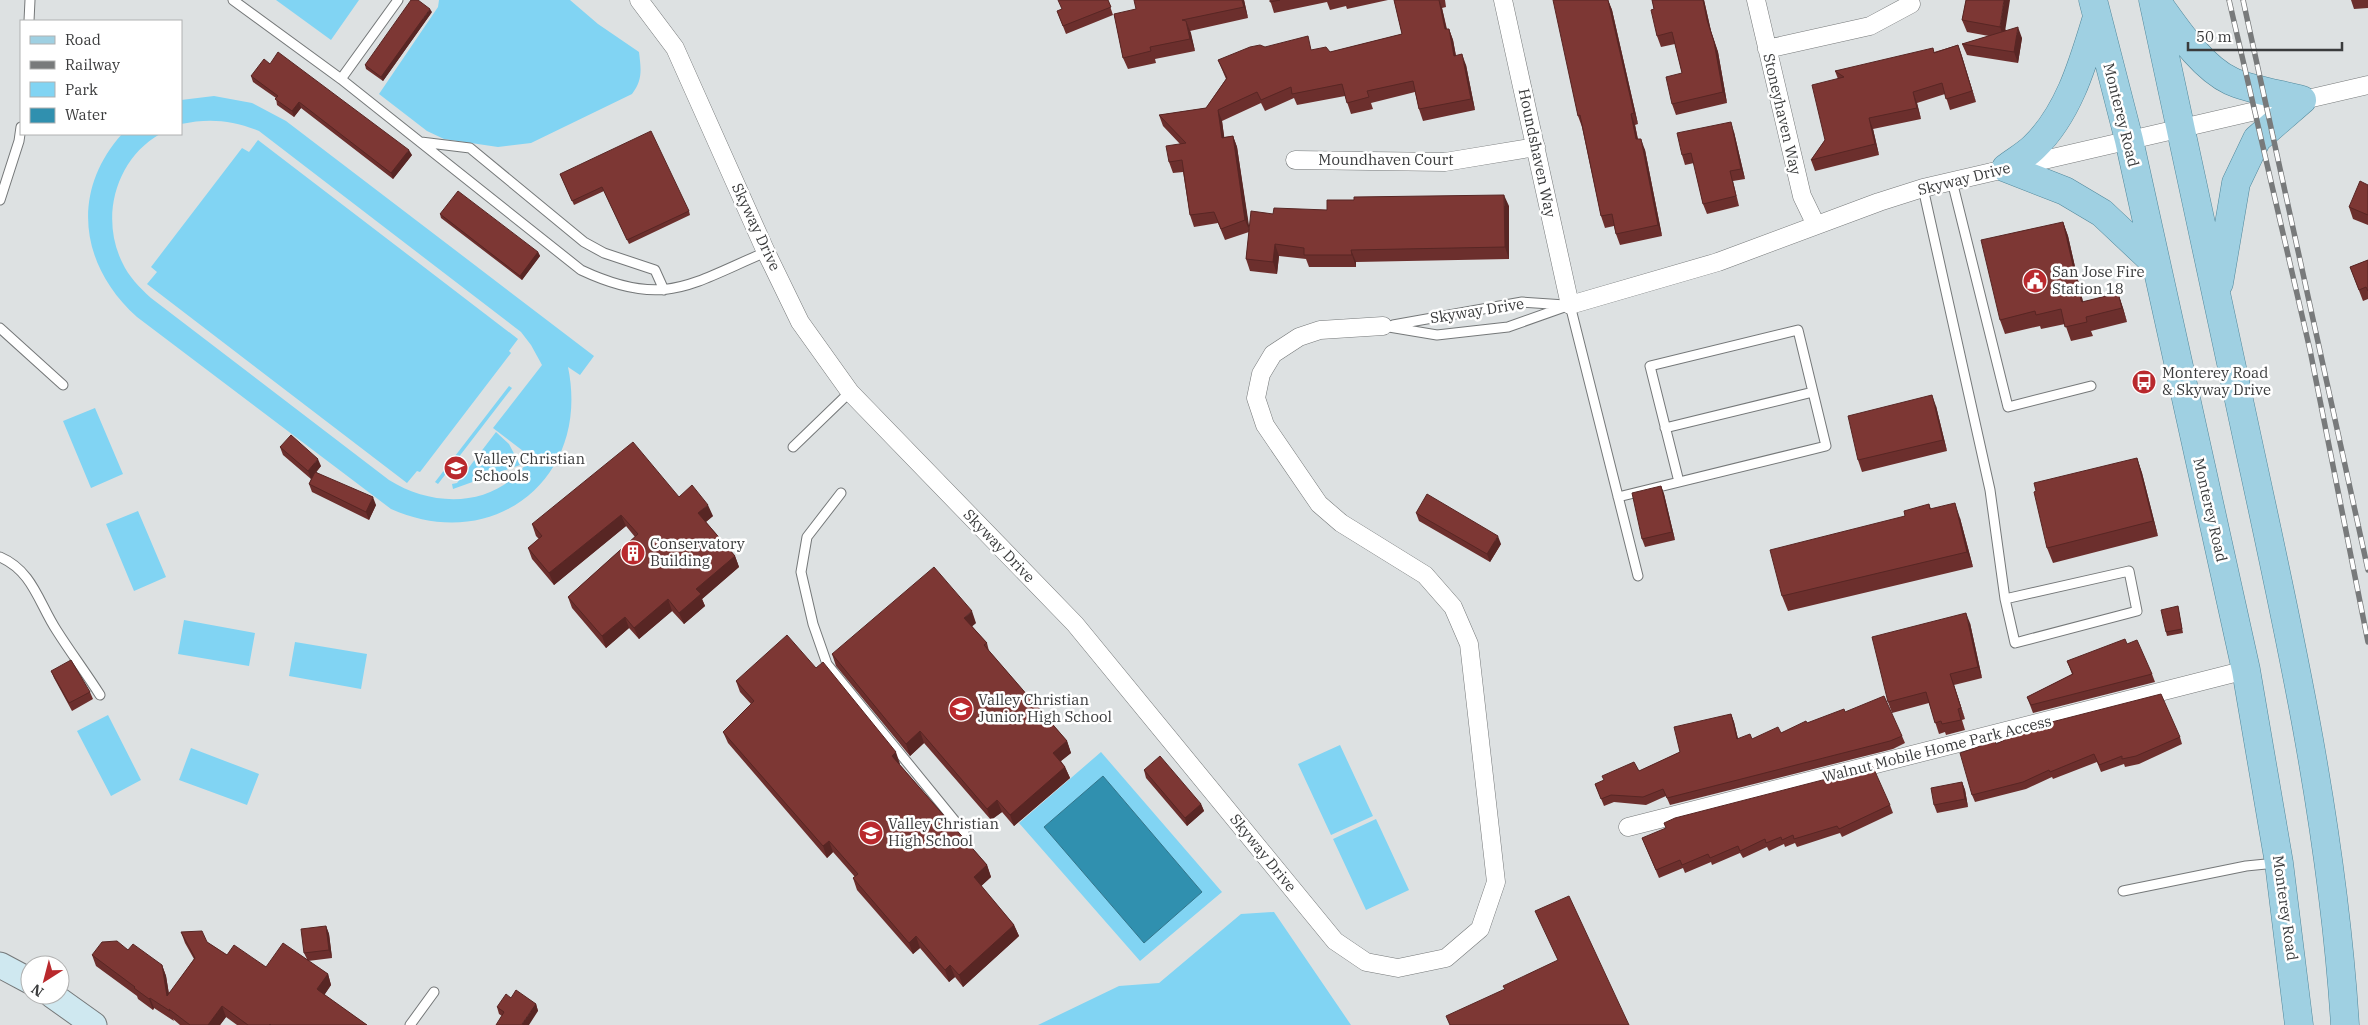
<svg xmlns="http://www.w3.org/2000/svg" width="2368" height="1025" viewBox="0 0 2368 1025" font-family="'IBM Plex Serif',serif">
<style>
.green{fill:#81d4f3}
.water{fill:#3090af;stroke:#33768c}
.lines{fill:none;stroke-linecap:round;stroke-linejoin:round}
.lane-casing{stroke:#757879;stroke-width:11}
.street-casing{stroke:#757879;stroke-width:19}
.secondary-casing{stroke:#757879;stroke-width:27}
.primary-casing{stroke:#52889b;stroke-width:29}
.lane{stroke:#fff;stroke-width:9}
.street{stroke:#fff;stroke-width:18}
.secondary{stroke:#cfe8f0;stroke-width:25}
.primary{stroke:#9fd0e2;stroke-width:28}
.rail-casing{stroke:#787a7b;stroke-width:5.5}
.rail{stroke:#fff;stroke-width:4;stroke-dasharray:11;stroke-linecap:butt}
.wall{fill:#6c2f2d}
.shaded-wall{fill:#582624}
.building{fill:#7d3734;stroke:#582624}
.labels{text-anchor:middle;stroke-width:5;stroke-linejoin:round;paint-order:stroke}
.street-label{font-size:15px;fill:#3a3b3c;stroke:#fff}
.poi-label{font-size:15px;fill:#3a3b3c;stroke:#fff;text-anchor:start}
</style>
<rect width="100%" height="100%" fill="#dde1e2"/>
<path class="green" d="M276,0H359L331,40Z
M439,0H570L598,24L639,52C641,69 643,80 632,94L531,143L498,147L444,139L427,131L379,94L438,7Z
M214,96L252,103L286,121L594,356L580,375L568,367C591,478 494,555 391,509L137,317C80,266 70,192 122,134H160C116,159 100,217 122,262C129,277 139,287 151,298L389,480C435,509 499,508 531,457L493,428L542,365L531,345L521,332L259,131C232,120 209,118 181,124V100Z
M258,140L518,339L509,351L511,353L420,472L417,471L407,483L147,284L157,272L151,267L242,148L249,152Z
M509,386L512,388L438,484L435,482Z
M95,408L123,474L91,488L63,421Z
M496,432L509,444L520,465L453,489L452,484L457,483Z
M138,511L166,577L134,591L106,524Z
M184,620L255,633L249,666L178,654Z
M295,642L367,654L361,689L289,676Z
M108,715L141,780L111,796L77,731Z
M1340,745L1373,816L1331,835L1298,764Z
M191,748L259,774L247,805L179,780Z
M1101,752L1222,892L1140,961L1019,823Z
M1376,819L1409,890L1366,910L1333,839Z
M1274,912L1351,1025H1038L1119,986L1159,983L1241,914Z"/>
<path class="water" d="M1103,776L1202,892L1144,943L1044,827Z"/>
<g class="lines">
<defs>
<path id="lane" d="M233,0L341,79
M398,0L341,79L581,270C664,309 690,284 766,252
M29,21L30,0
M421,142L470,148L584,242L604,253L655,270L664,290
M1952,181L2008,407L2091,386
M1923,188L1990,490L2005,599L2015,643L2137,611L2129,571L2005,599
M0,200L19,141L21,127
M1570,305L1638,576
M1393,325L1522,302L1565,305
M1383,326L1437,335L1508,327L1570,305
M0,328L63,385
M1665,428L1813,392
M793,447L850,392
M841,493L807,537L801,572L813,624L827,664L964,832
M1618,497L1826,446L1798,330L1650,366L1679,482
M0,557C33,571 39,604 57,631C71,653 86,673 100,695
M2123,891L2246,866L2276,863
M410,1025L434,992"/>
<path id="street" d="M639,0L675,48L766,252L800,322L850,392L1075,624L1335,941L1366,962L1398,968L1446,958L1480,929L1496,882L1469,644L1453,607L1425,575L1341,523L1319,504L1265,425L1256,398L1261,374L1273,354L1299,337L1320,330L1383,326
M1503,0L1570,305L1718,262L1879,202L1923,188L2368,85
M1756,0L1802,196L1816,225
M1767,49L1870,26L1911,4
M1295,160L1445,162L1536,147
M1628,827L2246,670"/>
<path id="secondary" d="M0,965L30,981
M52,995L94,1025"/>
<path id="primary" d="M2093,0L2129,140L2246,670L2279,863L2299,1025
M2153,0C2186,152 2218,304 2251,456C2292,644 2333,833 2345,1025
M2157,2C2176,28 2201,67 2231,81C2247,89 2284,95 2302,100
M2006,168C2015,161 2026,155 2034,147C2069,113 2083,63 2097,17
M2006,168L2065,191L2102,213L2154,262
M2219,283L2236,183L2257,139L2302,100"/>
</defs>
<use href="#lane" class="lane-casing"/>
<use href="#street" class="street-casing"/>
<use href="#secondary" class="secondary-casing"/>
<use href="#primary" class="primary-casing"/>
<use href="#lane" class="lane"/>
<use href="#street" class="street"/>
<use href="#secondary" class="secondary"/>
<use href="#primary" class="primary"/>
<defs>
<path id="rail" d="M2229,0L2310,350L2368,642
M2243,0L2368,570"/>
</defs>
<use href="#rail" class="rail-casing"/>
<use href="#rail" class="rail"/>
</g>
<path class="wall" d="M1108,0L1113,15L1066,34L1057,11L1062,10Z
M1244,0L1248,18L1190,31L1195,51L1155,59L1156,63L1128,69L1123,58L1114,14Z
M1270,0H1388L1347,9L1346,6L1330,10L1327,2L1274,13Z
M1394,0H1445L1446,7L1442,8L1447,29H1449L1453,40L1456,56L1466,65L1475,110L1423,121L1419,109L1415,92L1371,103L1373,109L1351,114L1345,96L1297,105L1294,98L1265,111L1261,103L1222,121L1224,137L1233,136L1237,147L1249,229L1273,214L1327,210L1509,206V259L1356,262V267H1309L1306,259L1279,256L1277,274L1250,271L1246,259L1249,232L1225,240L1218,223L1194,227L1190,215L1183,172L1173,173L1169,162L1180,144L1163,126L1159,115L1206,108L1226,79L1218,60L1265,47L1330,52L1402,34Z
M1608,0L1612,10L1638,124L1635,125L1638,139L1645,150L1662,236L1620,245L1616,234L1614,226L1605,228L1601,216L1582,127L1578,116L1557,14Z
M1652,0H1704L1711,31L1718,52L1727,103L1676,115L1672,104L1682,73L1675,44L1661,47L1657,36L1654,9Z
M1966,0L2006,30L2022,38L2018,63L1967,55L1962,44L1989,36L1967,32L1962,20Z
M2351,0H2368V8L2354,9Z
M432,12L383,81L366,69L365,65Z
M1958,45L1976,102L1950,110L1945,94L1917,103L1921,119L1873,129L1879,155L1815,171L1811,160L1825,140L1838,79L1835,71L1934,52Z
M251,76L412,155L393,179L301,108L294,117L277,105L276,98L253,82Z
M1734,132L1745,179L1733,181L1739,206L1707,214L1703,204L1694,163L1685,165L1682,155Z
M560,174L689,211L690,215L629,244L604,191L574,205Z
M2368,185V225L2353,219L2349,207Z
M440,214L538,252L540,256L522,280L441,218Z
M2063,222L2068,236L2083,302L2118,293L2123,308L2127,322L2091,331L2093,336L2071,341L2065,324L2041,329L2040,326L2005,334L2000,320Z
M2368,260V299L2363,301L2350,267Z
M1936,406L1947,451L1862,472L1858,460Z
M280,447L321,466L316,472L376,505L369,520L312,492L309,484L312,477L311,479L283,455Z
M2137,458L2142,473L2158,536L2053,563L2047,548Z
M1661,486L1664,494L1675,540L1645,547L1642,539Z
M679,497L713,516L706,522L735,556L739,567L702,599L705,606L684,624L672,611L639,639L629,628L606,648L572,608L568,597L635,537L626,526L554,585L532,559L528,548L539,539L536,536L532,524Z
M1929,504L1931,509L1960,518L1973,567L1788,611L1782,596L1905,516Z
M1416,513L1501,544L1490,562L1419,521Z
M2178,606L2183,633L2167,636L2166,632Z
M976,623L972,626L987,643L989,651L1067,741L1071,753L1061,761L1065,767L1070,778L1014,826L1002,812L991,820L924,743L910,756L836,666L832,654Z
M1970,623L1982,678L1954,685L1965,719L1962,720L1965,730L1946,735L1945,732L1939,734L1929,703L1892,713L1888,702Z
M2127,644L2152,674L2155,682L2033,713L2027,697L2072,674L2067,661Z
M51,671L90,692L93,699L72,711L54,678Z
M736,681L900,764V765L987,865L991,877L981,886L1014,925L1019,936L963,987L955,977L949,982L920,948L913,954L857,890L853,878L855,877L833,852L827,858L728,743L723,732L751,704L740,692Z
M1845,712L1902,736L1905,743L1893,749L1670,805L1666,796L1646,805L1614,802L1604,806L1595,784L1639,771L1680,752L1731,714L1734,722L1738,739H1752L1781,733L1807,723Z
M2180,737L2182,744L2139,764L2125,767L2124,764L2101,772L2097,762L2053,779L2052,777L2026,789L1975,802L1972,795L1996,744Z
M1144,770L1201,804L1204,811L1187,826L1146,778Z
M1962,782L1965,790L1968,807L1937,813L1934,805Z
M1890,805L1893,813L1842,837L1840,833L1797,847L1795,843L1785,847L1784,844L1769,851L1767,847L1743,858L1740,853L1712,865L1711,862L1685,873L1683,868L1659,878L1642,838Z
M326,926L329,934L332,958L308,961L328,974L331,985L324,995L367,1025H237L226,1017L220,1025H180L173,1019L174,1021L154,1008L153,1010L138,999L137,996L96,966L92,955L128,950L162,965L166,976L169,994L194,959L185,943L181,932L207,942L227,955L266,967L307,959L304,953Z
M511,998L536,1004L538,1011L502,1016L499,1014L497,1007Z"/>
<path class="shaded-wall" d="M1242,0H1244L1248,18L1244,7Z
M1439,0L1442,8L1449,41L1445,29Z
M1608,0L1612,10L1638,124L1634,113Z
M1703,0H1704L1711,31L1718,52L1727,103L1723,92Z
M2004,0H2010L2004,38L2000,27Z
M430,9L432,12L383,81L381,77Z
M1186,21L1191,33L1195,51L1190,39Z
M2018,27L2022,38L2018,63L2014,52Z
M1449,29L1453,40L1458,67L1454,56Z
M1958,45L1962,56L1976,102L1972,91Z
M1462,54L1466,65L1475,110L1471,99Z
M1913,92L1917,103L1921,119L1917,108Z
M299,102L301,108L294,117L292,111Z
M1218,110L1222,121L1226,149L1222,138Z
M1631,114L1635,125L1640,151L1636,139Z
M1869,118L1873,129L1879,155L1875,144Z
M1731,122L1734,132L1745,179L1741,169Z
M1233,136L1237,147L1250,232L1245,220Z
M1641,139L1645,150L1662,236L1658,225Z
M409,150L412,155L393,179L391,173Z
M1504,195L1509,206V259L1505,247Z
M2063,222L2068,236L2086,315L2081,300Z
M1275,244L1279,256L1277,274L1273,262Z
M1351,250L1356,262V267L1352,255Z
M538,252L540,256L522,280L520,276Z
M2118,293L2123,308L2127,322L2122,308Z
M1932,395L1936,406L1947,451L1943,440Z
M2137,458L2142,473L2158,536L2153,521Z
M318,459L321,466L311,479L308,471Z
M1661,486L1664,494L1675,540L1672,532Z
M373,497L376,505L369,520L366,512Z
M1955,503L1960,518L1973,567L1967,552Z
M708,505L713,516L702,525L698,513Z
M621,515L626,526L554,585L549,573Z
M1498,536L1501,544L1490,562L1487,554Z
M735,556L739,567L702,599L705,606L684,624L679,613L696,589Z
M668,599L672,611L639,639L634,628Z
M972,611L976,623L969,629L964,618Z
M1966,613L1970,623L1982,678L1978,667Z
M625,617L629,628L606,648L602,636Z
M1950,674L1954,685L1965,719L1961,708Z
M1731,714L1734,722L1740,747L1737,739Z
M920,731L924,743L910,756L906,744Z
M1067,741L1071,753L1057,764L1053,753Z
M896,752L900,764L896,767L892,756Z
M1065,767L1070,778L1014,826L1010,815Z
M1962,782L1965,790L1968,807L1965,799Z
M997,800L1002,812L991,820L987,809Z
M1201,804L1204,811L1187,826L1185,818Z
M829,841L833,852L827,858L823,846Z
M987,865L991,877L978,889L974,877Z
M1014,925L1019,936L963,987L959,975Z
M326,926L329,934L332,958L329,950Z
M916,936L920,948L913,954L909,943Z
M162,965L166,976L171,1007L167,996Z
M950,965L955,977L949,982L945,970Z
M328,974L331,985L321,1000L317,989Z
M150,998L154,1008L153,1010L149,999Z
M536,1004L538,1011L529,1025H523L522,1024Z
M222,1006L226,1017L220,1025H208Z"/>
<path class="building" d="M411,0H418L430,9L381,77L365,65Z
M1058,0H1108L1111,7L1063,26L1057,11L1062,9Z
M1134,0H1242L1244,7L1182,20L1186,21L1190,39L1150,47L1151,51L1123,58L1114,14L1136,9Z
M1270,0H1280L1270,2Z
M1394,0H1439L1445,29H1449L1454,56L1462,54L1471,99L1419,109L1413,81L1367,91L1369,97L1347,103L1342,84L1292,94L1291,87L1261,100L1257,92L1218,110L1222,138L1233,136L1245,220L1221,229L1214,212L1190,215L1182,160L1169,162L1166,146L1186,143L1159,115L1206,108L1227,78L1218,60L1250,47L1260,45L1265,47L1308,36L1311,50L1326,47L1330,52L1402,34Z
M1553,0H1608L1634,113L1631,114L1636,139H1641L1658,225L1616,234L1612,214L1601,216L1580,115L1578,116Z
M1652,0H1703L1707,20L1714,42L1723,92L1672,104L1666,77L1682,73L1672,32L1657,36L1651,10L1654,9Z
M1966,0H2004L2000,27L1962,20Z
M2018,27L2014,52L1962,44Z
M1958,45L1972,91L1946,99L1942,83L1913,92L1917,108L1869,118L1875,144L1811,160L1825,140L1812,85L1844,77L1835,71L1933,48L1934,53Z
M278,52L409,150L391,173L299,102L292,111L275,99L278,96L251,76L264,59L270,64Z
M1731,122L1741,169L1730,171L1736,196L1703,204L1691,153L1682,155L1677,133Z
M651,131L689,211L627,240L602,187L572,201L560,174Z
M2360,181L2368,185V215L2349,207Z
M458,191L538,252L520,276L440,214Z
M1504,195L1505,247L1351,250L1352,255H1304V248L1275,244L1273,262L1246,259L1251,211L1273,214L1274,208L1327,210V200H1354V197Z
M2063,222L2081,300L2082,302L2118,293L2122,308L2086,317L2087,322L2065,327L2061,309L2036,315L2035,311L2000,320L1981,240Z
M2368,260V291L2366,287L2359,290L2350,267Z
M1932,395L1943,440L1858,460L1848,416Z
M291,435L318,459L308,471L280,447Z
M633,442L679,497L692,485L708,505L698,513L735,556L696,589L701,594L679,613L668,599L634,628L625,617L602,636L568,597L638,534L621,515L549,573L528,548L542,536L532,524Z
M2137,458L2153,521L2047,548L2034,492L2036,491L2034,483Z
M315,472L373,497L366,512L309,484Z
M1661,486L1672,532L1642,539L1632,493Z
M1427,494L1498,536L1487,554L1416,513Z
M1955,503L1967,552L1782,596L1770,550L1905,516L1904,511L1929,504L1930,509Z
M934,567L972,611L964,618L987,643L984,645L1067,741L1053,753L1065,767L1010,815L997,800L987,809L920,731L906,744L832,654Z
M2178,606L2182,629L2166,632L2161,610Z
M1966,613L1978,667L1950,674L1961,708L1958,709L1961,720L1942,724L1941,721L1935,723L1926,692L1888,702L1872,637Z
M787,635L816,668L823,662L896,752L892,756L987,865L974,877L1014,925L959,975L950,965L945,970L916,936L909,943L853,878L858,874L829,841L823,846L723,732L754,701L736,681Z
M2125,639L2127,644L2137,640L2152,674L2031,705L2027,697L2073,674L2067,661Z
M71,660L90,692L69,703L51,671Z
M2161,694L2180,737L2136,756L2122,759V756L2099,765L2094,754L2050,772L2049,770L2023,782L1972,795L1960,753L1995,741L1996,744L2036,726Z
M1884,696L1902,736L1890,741L1667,798L1663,789L1643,797L1611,795L1601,799L1595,784L1604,780L1602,776L1634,762L1639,771L1680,752L1674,727L1731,714L1737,739L1750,734L1752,739L1778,727L1781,733L1806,721L1807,723L1844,709L1845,712Z
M1160,756L1201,804L1185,818L1144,770Z
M1873,767L1890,805L1839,829L1837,826L1794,839L1793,835L1782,840L1781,837L1766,843L1765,839L1740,851L1738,846L1710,858L1708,854L1682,865L1680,860L1656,870L1642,838L1666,828L1664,823L1675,818Z
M1962,782L1965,799L1934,805L1931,788Z
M1569,896L1629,1025H1450L1446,1016L1505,989L1503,986L1558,960L1535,911Z
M326,926L329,950L304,953L301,929Z
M202,931L207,942L227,955L234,945L266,967L283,943L328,974L317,989L318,990L367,1025H271L270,1024L269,1025H248L222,1006L208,1025H190L169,1009L170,1011L150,998L149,999L134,988L135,987L92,955L102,942L117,941L128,950L133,944L162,965L167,996L195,958L181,932Z
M516,990L536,1004L522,1024L525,1025H496L504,1012L497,1007L506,994L511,998Z"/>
<defs>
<symbol id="civic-disc" viewBox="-11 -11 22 22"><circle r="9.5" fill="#b9292d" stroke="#fff"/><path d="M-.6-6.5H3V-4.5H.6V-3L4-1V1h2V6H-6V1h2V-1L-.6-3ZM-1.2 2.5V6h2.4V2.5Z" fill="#fff"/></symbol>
<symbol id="bus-disc" viewBox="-11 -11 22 22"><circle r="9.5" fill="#b9292d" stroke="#fff"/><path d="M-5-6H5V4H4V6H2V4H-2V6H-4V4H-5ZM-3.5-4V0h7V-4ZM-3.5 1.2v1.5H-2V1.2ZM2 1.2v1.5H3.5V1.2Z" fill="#fff"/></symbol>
<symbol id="school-disc" viewBox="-11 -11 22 22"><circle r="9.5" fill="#b9292d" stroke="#fff"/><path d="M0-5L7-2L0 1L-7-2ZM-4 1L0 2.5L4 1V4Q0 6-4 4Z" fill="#fff"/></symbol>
<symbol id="building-disc" viewBox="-11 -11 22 22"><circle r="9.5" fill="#b9292d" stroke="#fff"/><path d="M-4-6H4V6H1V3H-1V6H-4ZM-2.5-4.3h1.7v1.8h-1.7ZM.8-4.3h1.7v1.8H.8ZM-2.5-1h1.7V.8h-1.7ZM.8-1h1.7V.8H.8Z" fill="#fff"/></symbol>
</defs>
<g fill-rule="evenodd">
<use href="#civic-disc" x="2021" y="267" width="28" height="28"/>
<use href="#bus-disc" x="2130" y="368" width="28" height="28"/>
<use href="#school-disc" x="442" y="454" width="28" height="28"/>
<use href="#building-disc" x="619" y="539" width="28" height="28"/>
<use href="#school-disc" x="947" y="695" width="28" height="28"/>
<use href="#school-disc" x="857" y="819" width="28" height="28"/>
</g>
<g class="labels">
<g class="street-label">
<text transform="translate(1782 114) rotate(77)" y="5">Stoneyhaven Way</text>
<text transform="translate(2121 115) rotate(76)" y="5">Monterey Road</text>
<text transform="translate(1537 153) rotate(78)" y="5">Houndshaven Way</text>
<text x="1386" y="165">Moundhaven Court</text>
<text transform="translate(1964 179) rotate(-14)" y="5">Skyway Drive</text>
<text transform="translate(756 227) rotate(65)" y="5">Skyway Drive</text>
<text transform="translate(1477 311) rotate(-9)" y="5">Skyway Drive</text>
<text transform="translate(2210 510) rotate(77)" y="5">Monterey Road</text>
<text transform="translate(999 546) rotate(46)" y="5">Skyway Drive</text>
<text transform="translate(1937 749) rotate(-14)" y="5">Walnut Mobile Home Park Access</text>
<text transform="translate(1263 853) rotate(51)" y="5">Skyway Drive</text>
<text transform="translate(2285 908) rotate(82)" y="5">Monterey Road</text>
</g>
<g class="poi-label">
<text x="2052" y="277">San Jose Fire<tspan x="2052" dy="17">Station 18</tspan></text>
<text x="2162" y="378">Monterey Road<tspan x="2162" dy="17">&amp; Skyway Drive</tspan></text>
<text x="474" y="464">Valley Christian<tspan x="474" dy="17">Schools</tspan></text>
<text x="650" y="549">Conservatory<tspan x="650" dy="17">Building</tspan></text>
<text x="978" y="705">Valley Christian<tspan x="978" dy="17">Junior High School</tspan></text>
<text x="888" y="829">Valley Christian<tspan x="888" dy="17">High School</tspan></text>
</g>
</g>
<rect x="20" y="20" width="162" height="115" fill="#ffffff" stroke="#b0b1b1"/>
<rect x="30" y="36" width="25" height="8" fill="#9fd0e2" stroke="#b0b1b1"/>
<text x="65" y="45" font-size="15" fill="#3a3b3c">Road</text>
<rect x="30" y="61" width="25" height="8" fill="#787a7b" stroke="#b0b1b1"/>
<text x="65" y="70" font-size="15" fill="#3a3b3c">Railway</text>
<rect x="30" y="82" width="25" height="15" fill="#81d4f3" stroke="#b0b1b1"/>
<text x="65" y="95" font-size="15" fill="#3a3b3c">Park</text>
<rect x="30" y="108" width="25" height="15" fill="#3090af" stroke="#b0b1b1"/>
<text x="65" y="120" font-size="15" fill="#3a3b3c">Water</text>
<g transform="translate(45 980) rotate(216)"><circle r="24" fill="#ffffff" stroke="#b0b1b1"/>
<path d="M0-4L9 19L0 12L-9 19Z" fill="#b9292d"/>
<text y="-8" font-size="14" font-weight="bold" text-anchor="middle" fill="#3a3b3c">N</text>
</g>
<path d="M2188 42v8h154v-8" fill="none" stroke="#3a3b3c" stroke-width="2.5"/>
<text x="2196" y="42" font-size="15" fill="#3a3b3c" stroke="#ffffff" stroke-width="4" paint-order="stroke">50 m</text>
</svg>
